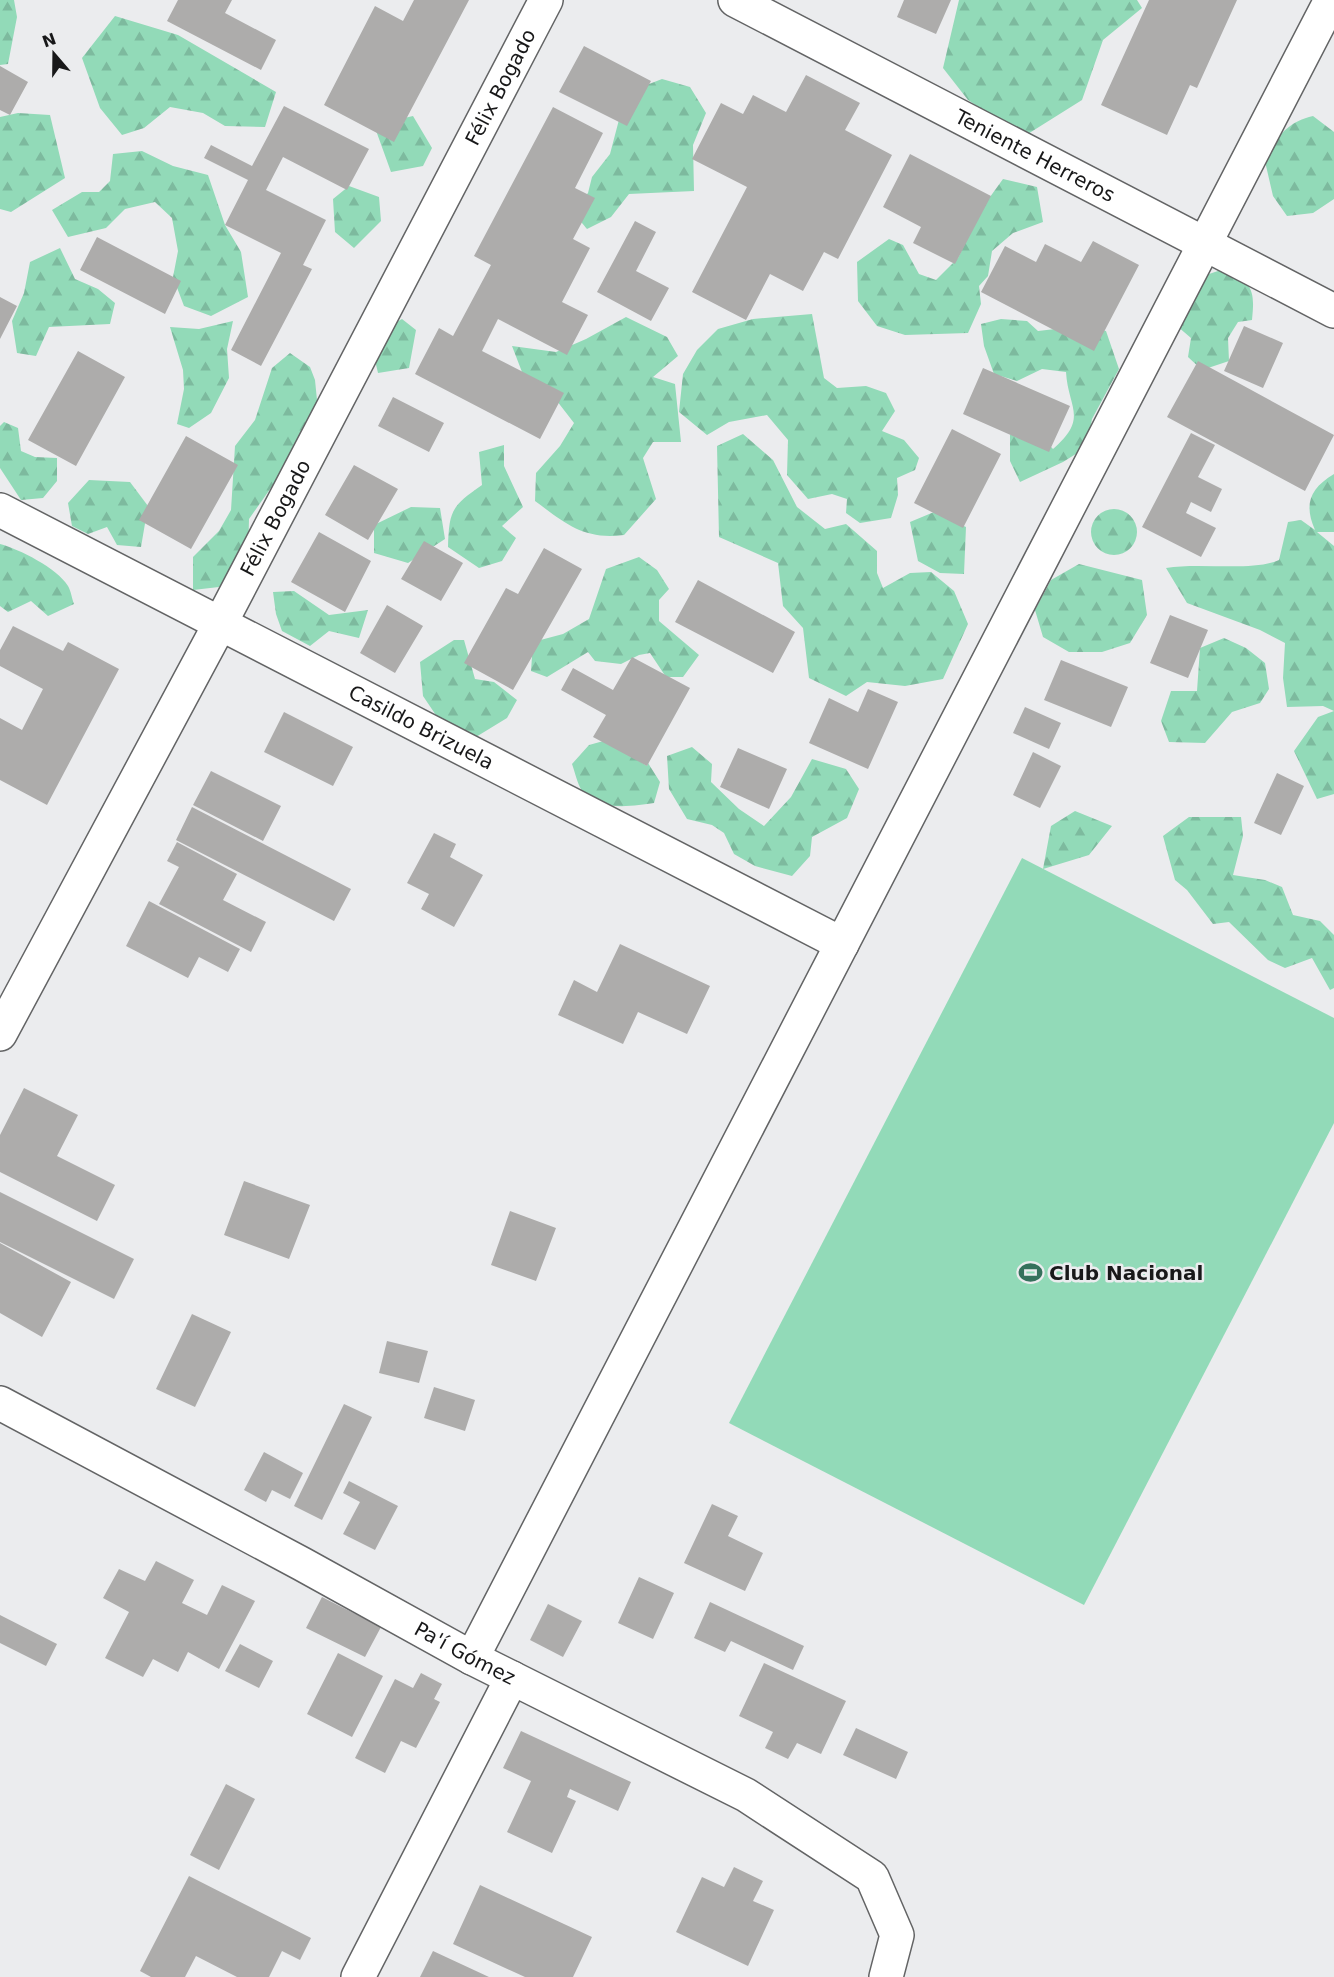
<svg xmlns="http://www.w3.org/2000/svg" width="1334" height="1977" viewBox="0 0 1334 1977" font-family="'DejaVu Sans',sans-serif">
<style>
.grass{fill:#92dab8}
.forest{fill:url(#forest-firs)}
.building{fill:#adacab}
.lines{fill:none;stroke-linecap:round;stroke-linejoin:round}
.street-casing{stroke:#636465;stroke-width:36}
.street{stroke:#fff;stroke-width:33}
.labels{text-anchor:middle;stroke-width:5;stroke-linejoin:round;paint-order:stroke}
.street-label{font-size:20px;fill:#181819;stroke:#ebecee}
.poi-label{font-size:20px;font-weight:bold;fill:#181819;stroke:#ebecee;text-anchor:start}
</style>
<defs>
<pattern id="forest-firs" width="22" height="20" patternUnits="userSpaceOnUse" patternTransform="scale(1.5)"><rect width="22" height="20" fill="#92dab8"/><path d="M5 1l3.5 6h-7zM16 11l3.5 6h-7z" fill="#7dba9e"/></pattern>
</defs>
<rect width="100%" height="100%" fill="#ebecee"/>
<path class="grass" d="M1022,858L1334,1018V1123L1084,1605L729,1423Z"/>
<path class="forest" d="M0,0H14L17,17L8,64L0,65Z
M959,0H1137L1142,8L1103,40L1082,100L1023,137L968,100L943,68Z
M115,16L178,35L276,92L265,127L225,126L203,113L170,107L144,128L122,135L100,108L82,58Z
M662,79L690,87L706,113L693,145L694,191L629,194L611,217L587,229L572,211L588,193L592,177L610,154L626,93Z
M18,113L50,115L65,178L11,212L0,209V117Z
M413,116L432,148L423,166L391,172L374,125Z
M1313,116L1334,132V199L1313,213L1287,216L1273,196L1264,157C1278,137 1287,122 1313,116Z
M142,151L173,166L208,175L225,225L241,252L248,297L211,316L184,306L173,277L178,251L172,218L155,202L125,209L106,228L68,237L52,210L82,192H99L110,181L113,154Z
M1003,179L1037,187L1043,222L1013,233L992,251L988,276L979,286L981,304L968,333L905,335L877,326L858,301L857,262L889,239L903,245L919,274L936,280L958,258L982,208Z
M349,186L379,197L381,221L354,248L335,232L333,199Z
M60,248L75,279L98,289L115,303L110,324L49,327L36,356L17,353L12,321L24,293L30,262Z
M1227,268C1253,285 1255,290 1252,320L1238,322L1228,338L1229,361L1202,370L1188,357L1191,338L1177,326L1203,276Z
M812,314L824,378L837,388L866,386L886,393L895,411L882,431L904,440L919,458L915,470L897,478L898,495L891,518L860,523L846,513L847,499L832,494L808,499L787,475L788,440L767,415L729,422L707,435L679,412L683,374L697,350L718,329L753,319Z
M626,317L667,337L678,356L653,377L675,384L681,442H653L643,458L656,499L624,535C584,540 566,524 535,501L536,473L560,446L574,423L550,392L522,372L512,346L556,352L586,339Z
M402,319L416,330L409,368L378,373L374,356L384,329Z
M1001,319L1027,321L1038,331L1081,326L1106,331L1119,369L1092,419L1087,447L1063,462L1020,482L1010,461V435L1020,429L1041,436L1053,449C1089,418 1068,408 1066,372L1042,369L1017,381L994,374L984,346L981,324Z
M233,321L227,349L229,378L211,413L189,428L177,424L184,389L183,370L170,327L199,329Z
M290,353L310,367L315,380L318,410L292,458L249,519L248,558L219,587L193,590V557L219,531L231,510L235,446L255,420L272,368Z
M4,422L18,428L21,451L35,457L57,458V481L43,498L21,500L0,468V426Z
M743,434L773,460L797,507L825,529L846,524L877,551V573L883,588L910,573L931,572L954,591L968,624L943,679L905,686L867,682L846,696L809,678L803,628L783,606L778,563L719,537L717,446Z
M504,445V466L523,507L502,526L516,538L502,561L479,568L448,547C449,510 452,506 482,485L479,452Z
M1334,474V532H1317L1334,546V711L1323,706L1287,707L1283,678L1285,643L1260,630L1187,603L1166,568C1200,562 1252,572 1279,560L1288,522L1301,520L1315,530C1304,505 1309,489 1334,474Z
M89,480L130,482L148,506L141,547L117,545L107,527L88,534L72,526L68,503Z
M411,507L440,508L445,539L408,563L374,553V525Z
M1091 532a23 23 0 1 1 46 0a23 23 0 1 1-46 0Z
M934,512L966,527L964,574L940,573L918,561L910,522Z
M0,544C19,549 57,568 68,586C71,591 72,599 74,604L48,616L31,601L8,612L0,606Z
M639,557L657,570L669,589L659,600V621L699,655L683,677H666L650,653L639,655L621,664L595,661L588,652L547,677L531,671L533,642L563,634L589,619L606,569Z
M1079,564L1142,580L1147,615L1130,643L1102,652H1069L1043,637L1035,610L1051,580Z
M294,591L329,615L368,610L359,638L329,631L310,646L282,631L276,614L273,592Z
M1224,638L1246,648L1265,663L1269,689L1260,703L1232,712L1205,743L1169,742L1161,721L1171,691H1197L1200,648Z
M454,640H464L475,679L494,682L517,700L507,718L471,740L446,730L423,696L420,662Z
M1334,711V794L1317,799L1294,751L1318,717Z
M607,740L647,766L648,763L660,782L654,803C634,806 596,812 582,791C577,783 575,772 572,764L589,745Z
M692,747L712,764L711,782L739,809L764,826L791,797L812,759L846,769L859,789L847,818L812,837L810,856L792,876L755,866L734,854L724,833L712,825L687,819L669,789L667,756Z
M1075,811L1112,826L1089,855L1043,869L1051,826Z
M1189,817H1241L1243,836L1233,875L1265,880L1282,887L1293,915L1320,921L1334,935V988L1330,990L1312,958L1285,968L1268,960L1229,922L1213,924L1187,890L1175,880L1163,836Z"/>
<path class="building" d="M178,0H232L225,13L276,40L261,70L167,21Z
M414,0H469L394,142L324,105L375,6L403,21Z
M904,0H951L936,34L897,17Z
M1149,0H1237L1197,88L1190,85L1167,135L1101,105Z
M584,46L651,81L627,126L559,92Z
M0,66L28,82L10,115L0,110Z
M806,75L860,103L845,130L892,155L838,259L824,252L803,291L770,274L746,320L692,292L747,187L692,159L721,103L743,114L753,95L786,112Z
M284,106L369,149L347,190L283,157L266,190L326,220L303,265L312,269L261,366L231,350L281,253L225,225L248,180L204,158L211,145L252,166Z
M553,107L603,133L575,188L595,198L573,239L590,248L562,302L588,315L567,355L498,319L482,351L564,393L540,439L415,374L439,328L453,336L491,265L474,256Z
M910,154L991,196L955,264L913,243L921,227L883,207Z
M635,221L656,232L636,271L669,288L651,321L597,292Z
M97,237L181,281L165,314L80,270Z
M1093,241L1139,265L1094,351L981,292L1005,246L1036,262L1045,244L1081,262Z
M0,297L17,306L0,339Z
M1244,326L1283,343L1263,388L1224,371Z
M78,351L125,377L76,466L28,440Z
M1198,361L1334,435L1305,491L1167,417Z
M983,368L1070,406L1049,452L963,414Z
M393,397L444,423L429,452L378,426Z
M952,429L1001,454L963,528L914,503Z
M1191,433L1215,445L1198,477L1222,489L1211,512L1191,502L1186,513L1216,528L1201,557L1142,527Z
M186,436L238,465L191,549L139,520Z
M354,465L398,489L368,540L325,515Z
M319,532L371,561L345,612L291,582Z
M424,541L463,563L441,601L401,579Z
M544,548L582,569L513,690L464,663L506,588L518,594Z
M698,580L795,632L773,673L675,622Z
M387,605L423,626L395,673L360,653Z
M1170,615L1208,630L1188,678L1150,663Z
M13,626L63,651L68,642L119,669L47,805L0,780V718L22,730L43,689L0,666V650Z
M632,657L690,688L647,766L593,737L606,715L561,690L573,668L613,690Z
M1061,660L1128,687L1111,727L1044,700Z
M868,689L898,702L868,769L809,743L829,698L858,712Z
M1025,707L1061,723L1049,749L1013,733Z
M284,712L353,747L333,786L264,752Z
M738,748L787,769L769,809L720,787Z
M1033,752L1061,766L1040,808L1013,795Z
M211,771L281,806L263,841L193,805Z
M1277,773L1304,786L1281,835L1254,823Z
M192,807L351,889L334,921L176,840Z
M434,833L456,844L450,857L483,875L454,927L421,909L429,894L407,883Z
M177,842L237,874L223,900L266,922L251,952L159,904L179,867L167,861Z
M149,901L240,949L228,972L199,957L188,978L126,946Z
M620,944L710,986L687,1034L638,1012L623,1044L558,1015L574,980L597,992Z
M24,1088L78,1115L57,1156L115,1185L97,1221L0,1172V1135Z
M244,1181L310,1205L289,1259L224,1235Z
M0,1192L134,1259L114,1299L0,1242Z
M510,1211L556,1228L536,1281L491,1265Z
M0,1243L71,1282L42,1337L0,1313Z
M192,1314L231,1332L195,1407L156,1389Z
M387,1341L428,1351L419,1383L379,1373Z
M434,1387L475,1400L465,1431L424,1418Z
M344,1404L372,1417L322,1520L294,1506Z
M264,1452L303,1473L290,1499L272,1490L266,1502L244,1490Z
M349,1481L398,1506L375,1550L343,1534L360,1502L343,1493Z
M712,1504L738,1516L728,1536L763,1553L745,1591L684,1563Z
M156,1561L194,1580L182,1603L207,1615L222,1585L255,1601L219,1669L188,1652L178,1672L153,1659L143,1677L105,1658L129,1612L103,1598L119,1569L145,1581Z
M639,1577L674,1593L653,1639L618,1623Z
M322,1597L381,1627L365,1657L306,1628Z
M710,1602L804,1646L793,1670L731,1641L725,1652L694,1638Z
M548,1604L582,1621L563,1657L530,1640Z
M0,1615L57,1644L46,1666L0,1643Z
M240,1644L273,1661L259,1688L225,1671Z
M338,1653L383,1676L352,1737L307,1714Z
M764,1663L846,1701L821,1754L797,1743L788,1759L765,1748L773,1732L739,1716Z
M421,1673L442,1684L434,1699L440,1702L416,1748L401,1741L385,1773L355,1758L395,1679L413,1688Z
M856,1728L908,1752L896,1779L843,1755Z
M521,1731L631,1782L618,1811L570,1789L567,1797L576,1801L552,1853L507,1832L531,1781L503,1768Z
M226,1784L255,1799L219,1870L190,1855Z
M734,1867L763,1881L753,1901L774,1910L748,1966L676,1932L702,1877L724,1887Z
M189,1876L311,1938L300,1960L282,1951L269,1977H237L196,1956L185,1977H151L140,1971Z
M480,1885L592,1937L573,1977H525L453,1944Z
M433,1951L489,1977H420Z"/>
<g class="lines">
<defs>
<g id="street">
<path id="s1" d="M735,0L1334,311"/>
<path id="s2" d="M0,510L842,944"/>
<path id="s3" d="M0,1034L221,622L546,0"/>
<path id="s4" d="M0,1403L302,1564L472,1658L746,1795L872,1877L897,1935L886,1977"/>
<path d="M472,1658L1331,0"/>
<path d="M358,1977L512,1678"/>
</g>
</defs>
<use href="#street" class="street-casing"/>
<use href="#street" class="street"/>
</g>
<defs>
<symbol id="stadium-bare" viewBox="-9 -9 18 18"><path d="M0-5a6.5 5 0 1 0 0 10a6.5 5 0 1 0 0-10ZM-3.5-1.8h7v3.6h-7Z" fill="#35715c" stroke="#ebecee" stroke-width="2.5" paint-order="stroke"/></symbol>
</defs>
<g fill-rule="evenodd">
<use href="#stadium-bare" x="1014" y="1256" width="33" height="33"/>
</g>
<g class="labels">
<g class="street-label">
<text dy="7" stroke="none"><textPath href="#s3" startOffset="1071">Félix Bogado</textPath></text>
<text dy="7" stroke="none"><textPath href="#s1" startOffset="338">Teniente Herreros</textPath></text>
<text dy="7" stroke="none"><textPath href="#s3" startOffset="585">Félix Bogado</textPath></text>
<text dy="7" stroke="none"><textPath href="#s2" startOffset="474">Casildo Brizuela</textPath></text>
<text dy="7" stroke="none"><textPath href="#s4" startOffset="528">Pa'í Gómez</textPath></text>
</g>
<g class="poi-label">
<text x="1049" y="1280">Club Nacional</text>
</g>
</g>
<g transform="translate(54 54) rotate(340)" stroke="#ebecee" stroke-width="4.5" paint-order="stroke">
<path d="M0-4.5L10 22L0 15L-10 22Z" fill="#181819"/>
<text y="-9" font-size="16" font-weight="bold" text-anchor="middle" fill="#181819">N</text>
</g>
</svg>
